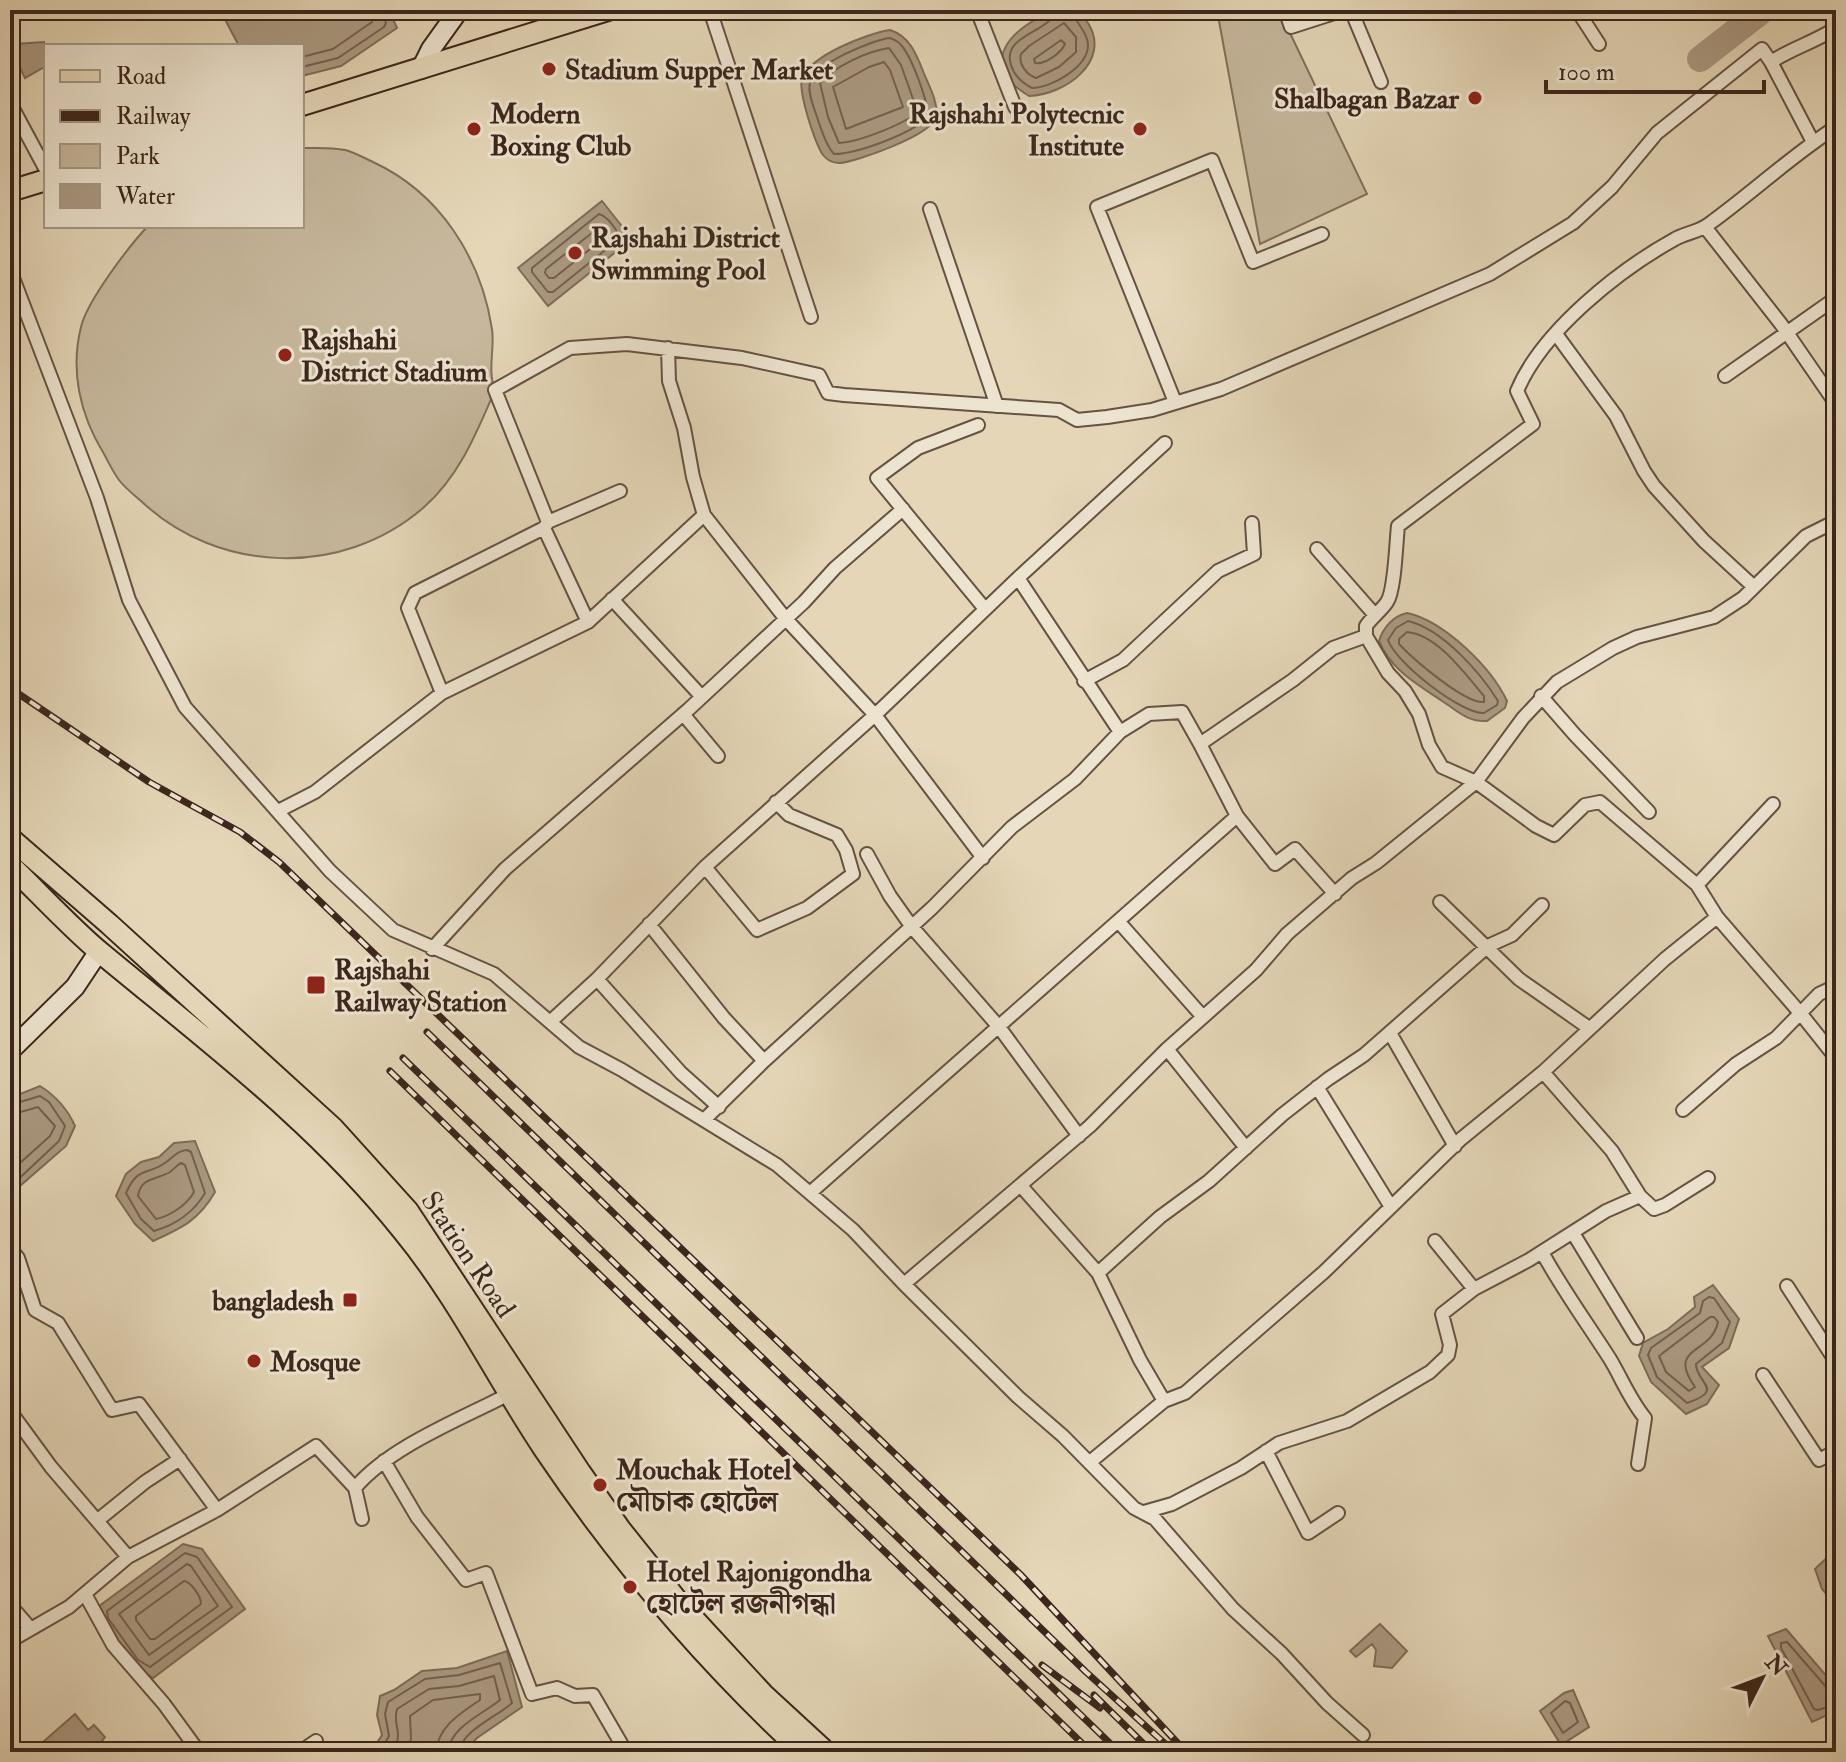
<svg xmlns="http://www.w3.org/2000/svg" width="1846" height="1762" viewBox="0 0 1846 1762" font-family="'IM FELL Double Pica','Noto Serif Bengali',serif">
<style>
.green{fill:#c7b89d;stroke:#826f5c;stroke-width:2}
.water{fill:#ab9a82;stroke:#7f6c59;stroke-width:2}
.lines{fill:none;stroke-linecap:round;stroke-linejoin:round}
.shore{stroke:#74604f;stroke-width:2}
.river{stroke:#ab9a82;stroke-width:26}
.minor-casing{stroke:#665243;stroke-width:16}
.secondary-casing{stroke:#3c261c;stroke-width:22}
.primary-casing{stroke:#3c261c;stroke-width:24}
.minor{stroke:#ede4d0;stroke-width:12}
.secondary{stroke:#ede4d0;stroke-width:18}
.primary{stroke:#e4d6b7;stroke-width:20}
.rail-casing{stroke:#3c261c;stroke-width:7}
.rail{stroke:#ede4d0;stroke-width:4;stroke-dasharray:12;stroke-linecap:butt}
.poi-dot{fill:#8f2418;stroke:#ede4d0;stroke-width:3}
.labels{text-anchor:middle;stroke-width:6;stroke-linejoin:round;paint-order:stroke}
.poi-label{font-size:28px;font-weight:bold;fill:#3c261c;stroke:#ede4d0;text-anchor:start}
.street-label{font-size:28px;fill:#3c261c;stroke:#ede4d0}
</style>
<rect width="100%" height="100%" fill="#e4d6b7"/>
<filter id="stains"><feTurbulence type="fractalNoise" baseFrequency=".0025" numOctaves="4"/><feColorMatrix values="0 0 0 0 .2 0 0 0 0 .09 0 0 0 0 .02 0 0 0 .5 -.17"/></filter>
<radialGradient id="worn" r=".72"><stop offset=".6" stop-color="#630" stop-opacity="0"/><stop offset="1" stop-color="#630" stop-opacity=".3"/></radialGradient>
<path class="green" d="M1217,10H1279L1367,194L1260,244Z
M302,148C316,148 331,147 345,150C354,152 364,158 373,162C440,193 481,258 492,329C495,349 487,370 495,390C477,432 459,477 423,508C342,578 218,574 141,501C134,495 125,488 119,480C113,472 109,463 104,454C80,415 70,371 81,327C87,301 129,246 148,226H302Z"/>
<path class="water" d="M220,10H389L397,28L341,66L302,76V46H239Z
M1056,10C1061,10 1070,9 1075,10C1081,12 1085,18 1088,23C1112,61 1065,95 1029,96C974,63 1013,26 1056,10Z
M890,30C909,36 916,53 923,71C928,84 939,103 936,117C932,135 856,162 839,163C833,163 827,160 823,155C815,143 798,92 802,79C809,56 868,33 890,30Z
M44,42L46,66L25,78L16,60L15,44Z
M602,201L632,239L548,306L518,268Z
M1407,613C1444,621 1491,667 1507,701L1505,708L1487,721C1467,722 1458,711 1442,701C1417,684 1391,670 1379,641C1383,628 1393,616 1407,613Z
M40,1086C56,1096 67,1108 75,1126L66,1146L20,1186L10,1201V1098Z
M195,1141L215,1192C199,1220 182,1228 153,1241L135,1224L116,1196L126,1174L141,1162L159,1157L174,1143Z
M1713,1285L1739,1319L1729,1348L1702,1367L1719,1385L1707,1404L1686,1414L1651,1382L1639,1356L1643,1343L1668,1329L1695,1307L1694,1297Z
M183,1544L202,1549L245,1609L153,1678C128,1664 103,1636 98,1607Z
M1836,1549V1605L1822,1589L1815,1569Z
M1380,1624L1407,1651L1392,1668L1374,1666L1376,1650L1372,1644L1356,1657L1350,1651Z
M1786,1629L1836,1687V1711L1812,1722L1768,1636Z
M507,1651L522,1707L477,1738L464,1752H371L382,1735L377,1715L380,1696L394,1690L422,1671L457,1668Z
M1573,1690L1589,1727L1561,1745L1540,1711L1564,1693Z
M75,1714L88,1730L94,1725L105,1737L99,1745L103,1752H41L43,1742Z"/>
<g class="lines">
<path class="shore" d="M1055,10C1052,33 1001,34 1011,65C1014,75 1022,83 1032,88C1051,88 1089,67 1088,44C1087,30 1074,22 1072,10
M1064,23L1076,37V52L1059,67L1036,78C1027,75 1018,64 1021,54L1029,46Z
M890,38C895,40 898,41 901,45C911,56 930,104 927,118C910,134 857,154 834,154C826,146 822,131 818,120C815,110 807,93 810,83C814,64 872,40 890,38Z
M1061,40L1065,44C1061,53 1045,65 1035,63L1034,59Z
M889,48L901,65L918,113C900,125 860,142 839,143L828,117L820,83C834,67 867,51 889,48Z
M302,57L333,49L372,22V10
M884,62L890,70L903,107L846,129L833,87L869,67Z
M302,67L338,58L384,27L386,23L382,10
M599,214C607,216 619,231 619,239L553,292H548L532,272V268Z
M597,229L605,233L604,238L554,278H549L545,273L546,269Z
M1408,621C1442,629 1480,672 1498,701L1497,705L1484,713C1461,714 1396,663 1388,640L1396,628Z
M1407,632C1438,635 1465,674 1484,696V702C1465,704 1413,659 1399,644V639Z
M10,1105L40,1096L49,1102L65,1126L59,1141L10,1187
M10,1115L38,1107L55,1126L50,1136L10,1172
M187,1150L191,1152L205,1193C194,1212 175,1225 154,1231L141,1219L126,1193C138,1166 146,1176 165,1163C174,1157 176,1151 187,1150Z
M181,1163L185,1165L194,1192C187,1205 170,1216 156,1219L138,1196C141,1177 156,1180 170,1172C174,1169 177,1165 181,1163Z
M1709,1297L1714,1298L1730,1322L1722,1343L1696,1364C1696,1383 1726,1390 1687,1403L1657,1377L1648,1355L1651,1348L1700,1313L1703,1301Z
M1710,1317H1714L1718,1322C1711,1355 1666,1346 1695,1387L1689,1391L1666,1372L1659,1356Z
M185,1553L197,1557L232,1607L150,1667L138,1660L108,1618L107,1611Z
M187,1564L191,1566L218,1606L149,1655L119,1614Z
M184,1581C191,1582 201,1596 201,1604L155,1639H150L136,1620V1616Z
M1836,1691L1827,1688L1787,1642L1781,1643V1648L1814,1709L1818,1710L1836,1704
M1565,1701L1570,1703L1578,1722L1563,1733L1551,1713Z
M380,1752L389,1736L385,1714L388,1702L425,1679L459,1675L500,1663L512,1703C497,1717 462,1730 459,1752
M392,1752C405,1733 392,1726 397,1709L429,1689L459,1686L494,1676L500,1700C483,1714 450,1727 448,1752
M407,1752L411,1739L410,1716L433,1700L480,1694V1700C461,1713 438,1726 436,1752"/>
<path class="river" d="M1700,59L1763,10"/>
<defs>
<path id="minor" d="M710,10L811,317
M977,10L1015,107
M1285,10L1291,27L1344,10
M1351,10L1381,82
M1577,10L1599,44
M1771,62L1813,142
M10,103L46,170
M930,209L997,406
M1705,227L1781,324L1836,404
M10,270L97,498L129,600L185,707L330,871L393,930L494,974L579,1047L622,1070L777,1165L853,1230L904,1284L1018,1397L1063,1436L1134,1508L1155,1519L1233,1609L1282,1654L1327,1703L1363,1735
M1556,334L1616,416L1644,471L1654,486L1704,541L1754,587
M668,348L669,381L684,428L693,477L704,515L785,618L875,715L983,858
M1725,376L1836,298
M1175,402L1097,207L1212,160L1253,262L1322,234
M978,425L918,448L877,478L985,609
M548,522L620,491
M544,528L548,522L495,390L570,348L627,344L742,358L819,375L828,393L844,395L1059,410L1077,420L1107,417L1152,410L1221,389L1490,274L1573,223L1612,187L1657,133L1762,49L1771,62C1792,48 1815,42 1836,28
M1317,549L1374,614
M1018,578L1120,732
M612,599L702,697
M1366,636L1388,673L1405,691L1419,714L1429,745L1442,767L1476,782L1536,826L1554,835L1585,805L1600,802L1697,885L1717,917L1801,1014L1836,1058
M1084,681L1123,660L1218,571L1254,554L1252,523
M442,693L588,622L704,515
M1541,696L1575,735L1649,812
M683,714L718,756
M278,811L315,792L442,693L408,608L415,593L544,528L588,622
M867,854L890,896L912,927L999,1027L1079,1136
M705,867L757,930L807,908L853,874L846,850L837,835L789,815L776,802
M1697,885L1773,804
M1335,894L1295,849L1275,864L1237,816L1200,744L1293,680L1333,648L1366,636V626C1372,617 1381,611 1387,602C1395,590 1396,543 1398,526L1533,424L1517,391C1542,331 1619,270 1675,239C1685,233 1699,232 1709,224C1752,193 1791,156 1836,127
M1440,902L1519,979L1589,1028
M1118,921L1203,1017
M649,924L724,1018L764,1061
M432,949L505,869L689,709L804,602L835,568L903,509
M597,979L681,1073L719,1107
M550,1022L597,979L705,867L875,715L1018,578L1165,443
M1390,1033L1455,1146
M1167,1049L1246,1148
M1543,1072L1612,1151L1640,1196
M1317,1087L1391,1207
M1683,1110L1736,1064L1776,1038L1819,994L1836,986
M705,1119L764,1061L932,908L1012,827L1075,779L1120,732L1149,714L1182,712L1200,744
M1021,1186L1098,1273L1140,1360L1164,1401
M810,1193L1237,816
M1573,1233L1637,1338
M1435,1241L1474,1289
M10,1248L18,1258L35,1310L58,1323L112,1410L139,1404L217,1510
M1542,1252C1562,1289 1587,1323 1610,1359C1622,1379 1630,1400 1645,1418L1638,1464
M1098,1273L1160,1217L1209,1181L1282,1115L1328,1079L1364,1055L1488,946L1512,935L1542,905
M904,1284L1090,1126L1167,1049L1256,970L1287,934L1352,878L1376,863L1476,782L1523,718L1557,682L1613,648L1637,637L1714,617L1743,598L1806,536L1836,521
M1787,1286L1836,1362
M1763,1375L1819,1460L1836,1451
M10,1411L51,1467L128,1557L217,1510L316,1446L355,1488
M1266,1451L1308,1533L1338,1513
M384,1461L417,1517L466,1580L486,1573L532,1694L557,1688L575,1696L593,1695L626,1752
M1090,1462L1164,1401L1185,1393L1324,1272L1461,1139L1543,1072L1665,959L1717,917
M1144,1512L1172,1504L1241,1468L1279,1443L1347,1421L1430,1372L1448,1355L1450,1345L1442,1314L1474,1289L1529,1260L1606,1211L1640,1196L1654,1209L1665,1205L1708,1178
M362,1519L355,1488C389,1447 461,1419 509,1394
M98,1520L145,1482L180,1459
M85,1594L113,1645L164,1704L199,1752
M10,1605L30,1628
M10,1641L69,1607L128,1557
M300,1752L316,1741"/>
<path id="secondary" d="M421,69L431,49L459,10
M10,1051L75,987L99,951"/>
<path id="primary" d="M302,105L608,10
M10,191L46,180
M10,838L109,924L333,1128L408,1211L580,1472L620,1529L680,1604L763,1694L826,1752
M10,865C40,894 69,926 101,953C207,1041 317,1123 403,1231C458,1298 496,1377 544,1449C618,1559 706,1662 803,1752"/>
</defs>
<use href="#minor" class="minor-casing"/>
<use href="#secondary" class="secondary-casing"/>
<use href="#primary" class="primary-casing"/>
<use href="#minor" class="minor"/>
<use href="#secondary" class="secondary"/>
<use href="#primary" class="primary"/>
<defs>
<path id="rail" d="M10,688L149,782L240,832L279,862L1021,1575L1186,1752
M427,1032L1086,1672L1171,1749
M403,1058L1119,1752
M390,1071L1091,1752
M1042,1665L1100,1708
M1094,1695L1152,1752"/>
</defs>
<use href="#rail" class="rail-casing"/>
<use href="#rail" class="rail"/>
</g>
<g class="poi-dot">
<circle cx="549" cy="69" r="8"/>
<circle cx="1475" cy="98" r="8"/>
<circle cx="474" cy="129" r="8"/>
<circle cx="1140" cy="129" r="8"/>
<circle cx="575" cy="253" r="8"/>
<circle cx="285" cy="355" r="8"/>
<rect x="306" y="975" width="20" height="20" rx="4"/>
<rect x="342" y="1292" width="16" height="16" rx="4"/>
<circle cx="254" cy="1361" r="8"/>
<circle cx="600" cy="1485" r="8"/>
<circle cx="630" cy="1587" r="8"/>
</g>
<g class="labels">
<g class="poi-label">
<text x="565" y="79">Stadium Supper Market</text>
<text x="1459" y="108" text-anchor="end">Shalbagan Bazar</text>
<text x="490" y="123">Modern<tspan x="490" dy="32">Boxing Club</tspan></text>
<text x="1124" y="123" text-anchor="end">Rajshahi Polytecnic<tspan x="1124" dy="32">Institute</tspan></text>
<text x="591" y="247">Rajshahi District<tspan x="591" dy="32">Swimming Pool</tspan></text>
<text x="301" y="349">Rajshahi<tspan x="301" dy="32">District Stadium</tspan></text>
<text x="334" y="979">Rajshahi<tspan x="334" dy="32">Railway Station</tspan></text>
<text x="334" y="1310" text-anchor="end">bangladesh</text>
<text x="270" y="1371">Mosque</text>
<text x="616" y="1479">Mouchak Hotel<tspan x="616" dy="32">মৌচাক হোটেল</tspan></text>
<text x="646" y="1581">Hotel Rajonigondha<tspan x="646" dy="32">হোটেল রজনীগন্ধা</tspan></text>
</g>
<g class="street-label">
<text transform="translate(469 1254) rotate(56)" y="10">Station Road</text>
</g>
</g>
<rect width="1846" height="1762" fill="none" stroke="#e4d6b7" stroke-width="40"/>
<rect x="12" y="12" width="1822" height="1738" fill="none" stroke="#3c261c" stroke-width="4"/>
<rect x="20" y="20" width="1806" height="1722" fill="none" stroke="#3c261c" stroke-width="2"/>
<rect x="44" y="44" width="260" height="184" fill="#ede4d0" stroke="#a69888" stroke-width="2"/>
<rect x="60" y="70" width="40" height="12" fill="#e4d6b7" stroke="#a69888" stroke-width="2"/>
<text x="116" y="84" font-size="24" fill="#3c261c">Road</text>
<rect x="60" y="110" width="40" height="12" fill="#3c261c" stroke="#a69888" stroke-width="2"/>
<text x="116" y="124" font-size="24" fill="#3c261c">Railway</text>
<rect x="60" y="144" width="40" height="24" fill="#c7b89d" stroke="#a69888" stroke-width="2"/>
<text x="116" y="164" font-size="24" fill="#3c261c">Park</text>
<rect x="60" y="184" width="40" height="24" fill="#ab9a82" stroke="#a69888" stroke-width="2"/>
<text x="116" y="204" font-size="24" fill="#3c261c">Water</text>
<g transform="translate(1762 1678) rotate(48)" stroke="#ede4d0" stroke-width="6" paint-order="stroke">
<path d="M0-6L14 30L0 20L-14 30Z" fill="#3c261c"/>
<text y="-12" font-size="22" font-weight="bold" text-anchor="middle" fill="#3c261c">N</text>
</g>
<path d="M1546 80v12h218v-12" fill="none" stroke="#3c261c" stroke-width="4"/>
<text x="1558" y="80" font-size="24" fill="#3c261c" stroke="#ede4d0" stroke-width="6" paint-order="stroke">100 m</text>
<rect width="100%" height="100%" filter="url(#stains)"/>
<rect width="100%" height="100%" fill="url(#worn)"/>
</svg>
